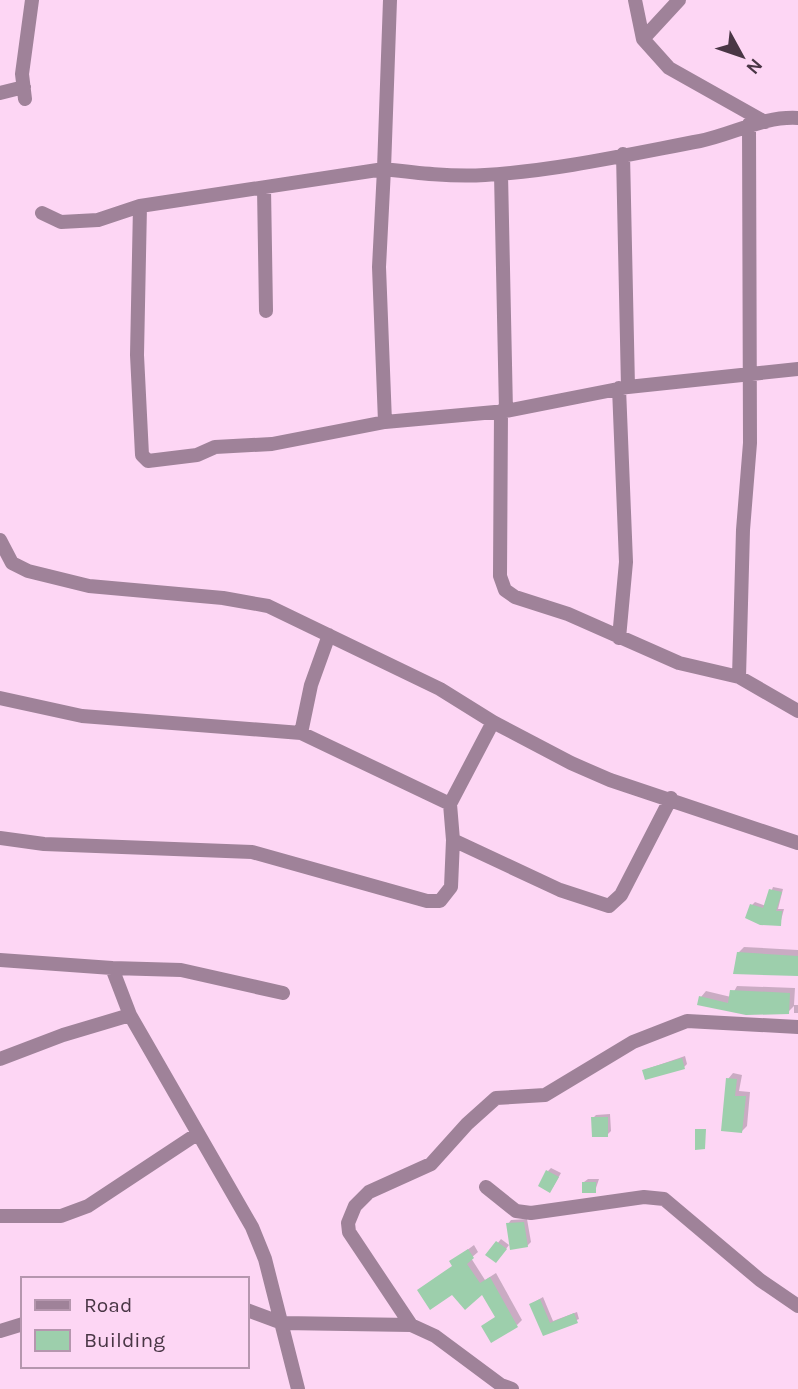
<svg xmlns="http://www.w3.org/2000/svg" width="798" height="1389" viewBox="0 0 798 1389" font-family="Karla,sans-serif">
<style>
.shadow{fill:#0003}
.building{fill:#9dcfac}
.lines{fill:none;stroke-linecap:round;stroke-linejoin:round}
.minor{stroke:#9f8299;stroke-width:14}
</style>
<rect width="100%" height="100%" fill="#fdd6f4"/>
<path class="shadow" d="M773,887L783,889L778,909H784L780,924L752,905L755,902L766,906Z
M744,947L798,950V974L738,953Z
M737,986L795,988L794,1005H798V1013H794V1006L788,1012L746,1013L701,997L706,991L731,997Z
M685,1056L687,1064L684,1067L644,1070Z
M733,1073L742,1075L739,1091L750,1092L747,1126L742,1131L728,1079Z
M610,1114L611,1131L607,1135L593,1118L596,1115Z
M551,1168L561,1173L553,1187L548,1171Z
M588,1179H599L595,1191L584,1182Z
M527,1219L531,1242L527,1246L508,1224L511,1220Z
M501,1239L509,1245L499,1258L488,1255Z
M474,1245L478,1252L471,1258L485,1280L496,1273L522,1320L517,1325L497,1316L482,1293L451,1262Z
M543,1297L553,1321L577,1312L579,1319L544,1334L531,1304Z"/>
<path class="building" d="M769,889L782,892L776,911H782L781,926L760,925L745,918L750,904L763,908Z
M737,952L798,956V976L733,974Z
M730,990L790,993L789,1014L746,1015L697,1005L699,996L728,1003Z
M682,1058L685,1069L645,1080L642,1070Z
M726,1078L737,1079L735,1096H746L742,1133L721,1131Z
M591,1117H608V1137H592Z
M695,1129H706L705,1149L695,1150Z
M546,1170L559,1177L550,1193L538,1186Z
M582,1182H596V1193H582Z
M524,1222L528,1247L510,1250L506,1223Z
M496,1241L507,1249L496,1263L485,1255Z
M468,1249L474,1258L467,1264L480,1283L490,1277L518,1327L491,1343L481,1326L495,1317L482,1295L465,1310L452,1295L430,1310L417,1290L452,1266L449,1261Z
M540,1299L550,1323L574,1313L578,1323L543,1336L529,1304Z"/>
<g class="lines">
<path class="minor" d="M390,0L384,169C417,173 451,177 485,175C555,171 631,154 700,141C734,134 763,116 798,118
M635,0L643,39L669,68L765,122
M643,39L679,0
M0,93L24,87
M25,99L22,74L32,0
M623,154L628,387
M501,174L506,411
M264,188L266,311
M140,206L137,355L142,455L148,461L197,455L215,447L272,444L385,422L506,411L628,387L798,369
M42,213L61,222L98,220L140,206L384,169L379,267L385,422
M619,388L626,562L619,638
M501,411L500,576L505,590L515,597L568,614L679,663L739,677L798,711
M0,540L12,563L28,571L89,586L223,598L268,606L440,689L493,722L571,763L610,780L798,843
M739,677L743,530L750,443L749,124
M0,698L82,716L301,733L450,804L493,722
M301,733L311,685L329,635
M450,804L453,840L560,890L609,906L621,895L671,798
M0,838L44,844L252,852L427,901H440L451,887L453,840
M0,960L112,968L130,1015L252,1227L265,1259L298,1389
M112,968L181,970L283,993
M0,1059L63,1035L130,1015
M486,1187L516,1211L531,1213L644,1197L664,1199L760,1280L798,1306
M0,1216H61L88,1206L197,1134
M247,1310L282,1323L411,1325L435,1336L501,1385L512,1389
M411,1325L349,1232L348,1223L355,1206L369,1192L431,1164L467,1124L496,1098L545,1095L633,1042L687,1021L798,1027
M0,1331L23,1324"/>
</g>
<rect x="21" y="1277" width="228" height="91" fill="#fdd6f4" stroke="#b596ae" stroke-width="2"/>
<rect x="35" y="1300" width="35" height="10" fill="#9f8299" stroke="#b596ae" stroke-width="2"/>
<text x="84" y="1312" font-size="21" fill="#493645">Road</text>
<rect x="35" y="1330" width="35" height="21" fill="#9dcfac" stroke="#b596ae" stroke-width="2"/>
<text x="84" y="1347" font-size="21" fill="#493645">Building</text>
<g transform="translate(742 56) rotate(130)" stroke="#fdd6f4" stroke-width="5" paint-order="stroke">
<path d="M0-5L12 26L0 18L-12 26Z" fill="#493645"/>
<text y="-10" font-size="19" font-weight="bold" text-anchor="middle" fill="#493645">N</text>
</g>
</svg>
